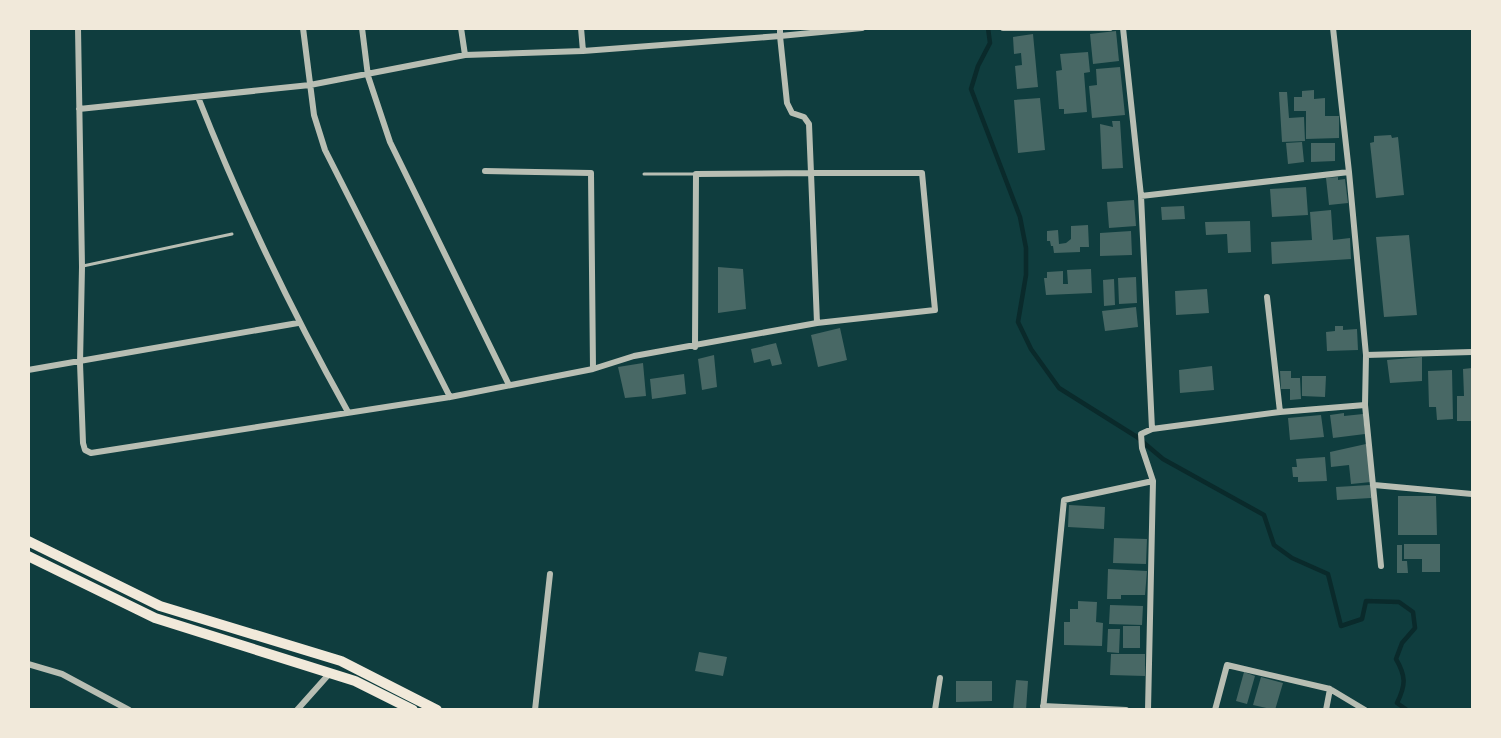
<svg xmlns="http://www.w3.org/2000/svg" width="1501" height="738" viewBox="0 0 1501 738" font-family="'Libre Baskerville',serif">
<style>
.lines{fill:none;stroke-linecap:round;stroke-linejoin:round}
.stream{stroke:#0a2a2b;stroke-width:4.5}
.building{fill:#486865}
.service{stroke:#b8beb3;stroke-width:3}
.minor{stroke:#b8beb3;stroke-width:6}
.primary{stroke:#f1e9da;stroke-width:10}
</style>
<rect width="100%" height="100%" fill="#0f3d3e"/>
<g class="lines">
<path class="stream" d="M988,28L990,43L978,66L971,89L1020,217L1026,248V275L1018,322L1031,349L1059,388L1137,437L1163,459L1264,515L1274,545L1292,558L1328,574L1341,626L1362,619L1366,601L1399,602L1413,612L1415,628L1402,643L1396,659C1406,676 1406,685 1397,703L1407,710"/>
</g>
<path class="building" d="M1116,31L1119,61L1093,64L1090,34Z
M1033,34L1038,87L1017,89L1015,66L1022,65L1021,53L1014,54L1013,37Z
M1088,52L1090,72L1084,73L1087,112L1064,114V109H1059L1056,71L1062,70L1060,54Z
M1120,67L1125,115L1092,118L1089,86L1097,85L1096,69Z
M1314,90V99L1325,98V116H1339V138L1306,139V111H1294V97H1302V91Z
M1279,92H1287L1289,118L1304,117L1305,141L1282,142Z
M1040,98L1045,150L1018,153L1014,100Z
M1112,121H1120L1123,168L1102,169L1100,124L1113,127Z
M1391,135L1392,138L1398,137L1404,195L1376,198L1370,143L1374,142V136Z
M1302,142L1304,162L1288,164L1286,143Z
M1311,143H1335V161L1311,162Z
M1338,177V180L1345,179L1348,203L1329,205L1326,178Z
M1306,187L1308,215L1272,217L1270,189Z
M1134,200L1136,226L1109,228L1107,202Z
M1184,206L1185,219L1162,220L1161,207Z
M1331,210L1333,240L1350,238L1351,259L1272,264L1271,242L1312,240L1310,212Z
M1250,221L1251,252L1228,253L1227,234L1206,235L1205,222Z
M1088,225L1089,247H1080V252L1054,253L1053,246H1051L1050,241H1047V231L1058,230L1059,244L1066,243L1071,239V226Z
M1131,231L1132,255L1100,256V233Z
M1409,235L1417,315L1384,317L1376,237Z
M718,267L743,269L746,309L718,313Z
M1091,269L1092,293L1046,295L1044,278H1047V272L1063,271V284H1068L1067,270Z
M1136,277L1137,303L1119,304L1118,278Z
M1114,279L1115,305L1104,306L1103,280Z
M1207,289L1209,313L1176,315L1175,291Z
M1136,307L1138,327L1105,331L1102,311Z
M1335,326H1343V330L1357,329L1358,350L1327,351L1326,332L1335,331Z
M840,328L847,360L818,367L811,335Z
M776,343L782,364L772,366L770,359L754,363L751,349Z
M714,355L717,387L702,390L698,359Z
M1422,357V381L1390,383L1387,360Z
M643,363L646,396L625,398L618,367Z
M1212,366L1214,390L1180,393L1179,370Z
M1472,368V421H1457V396H1464L1463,369Z
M1452,370L1453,419L1437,420L1436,407H1429L1428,371Z
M1280,371H1291V378H1300L1301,399L1290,400V389H1281Z
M684,374L686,394L652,399L650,379Z
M1302,376H1326L1325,397L1302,396Z
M1344,413V416L1363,414L1365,434L1333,438L1330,415Z
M1321,415L1324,437L1290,440L1288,418Z
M1366,444L1371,482L1351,484L1349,465L1331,467L1330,452Z
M1325,457L1327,481L1298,482V477H1293L1292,467H1297L1296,459Z
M1370,485L1371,498L1337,500L1336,487Z
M1398,496H1436L1437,535H1398Z
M1069,505L1105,507L1104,529L1068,527Z
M1114,538L1147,539L1146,564L1113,563Z
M1404,544H1440V572H1422V559H1404Z
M1397,545H1402V561H1407L1408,573H1397Z
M1108,569L1147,571L1145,595H1121V599H1107Z
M1078,601L1097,602L1096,622L1103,623L1102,646L1064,645V622H1070V609H1078Z
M1110,605L1143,606L1142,625L1109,624Z
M1123,626H1140V648H1123Z
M1108,629H1120L1119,653L1107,652Z
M699,652L727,657L723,676L695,671Z
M1111,654H1145V676L1110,675Z
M1244,672L1255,676L1247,704L1236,701Z
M1261,677L1283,683L1275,710L1253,705Z
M1016,680L1028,681L1026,710H1013Z
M956,681H992V701L956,702Z"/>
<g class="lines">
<path class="service" d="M644,174H696
M83,266L232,234"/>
<path class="minor" d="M78,28L82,267L80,363L83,443L85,450L91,453L450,397L593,369L634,356L817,323L935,310L922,173H811L817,323
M303,28L314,115L325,150L450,397
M362,28L368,76L390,142L509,385
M461,28L465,55L583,51L780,36L787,103L792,113L804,117L809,124L811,173L696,174L695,347
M581,28L583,51
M780,28V36L862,28
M1003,28H1110
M1123,28L1141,196L1152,429L1141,434L1142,448L1153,481L1148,710
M1333,28L1349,172L1366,355L1365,405L1381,566
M198,97C241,206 291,310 348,412
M79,109L310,85L465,55
M485,171L591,173L593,369
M1141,196L1349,172
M1267,297L1280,412
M1366,355L1472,352
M28,370L298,323
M1152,429L1280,412L1365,405
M1374,485L1472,494
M28,664L62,674L129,710
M1330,689L1365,710
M1043,706L1126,710
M297,710L330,673
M535,710L550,574
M935,710L940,678
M1043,710L1064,500L1153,481
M1215,710L1227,665L1330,689L1326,710"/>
<path class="primary" d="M28,541L160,606L341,661L437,710
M28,556L155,618L355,681L413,710"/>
</g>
<rect width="1501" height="738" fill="none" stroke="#f1e9da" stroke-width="60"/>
</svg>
